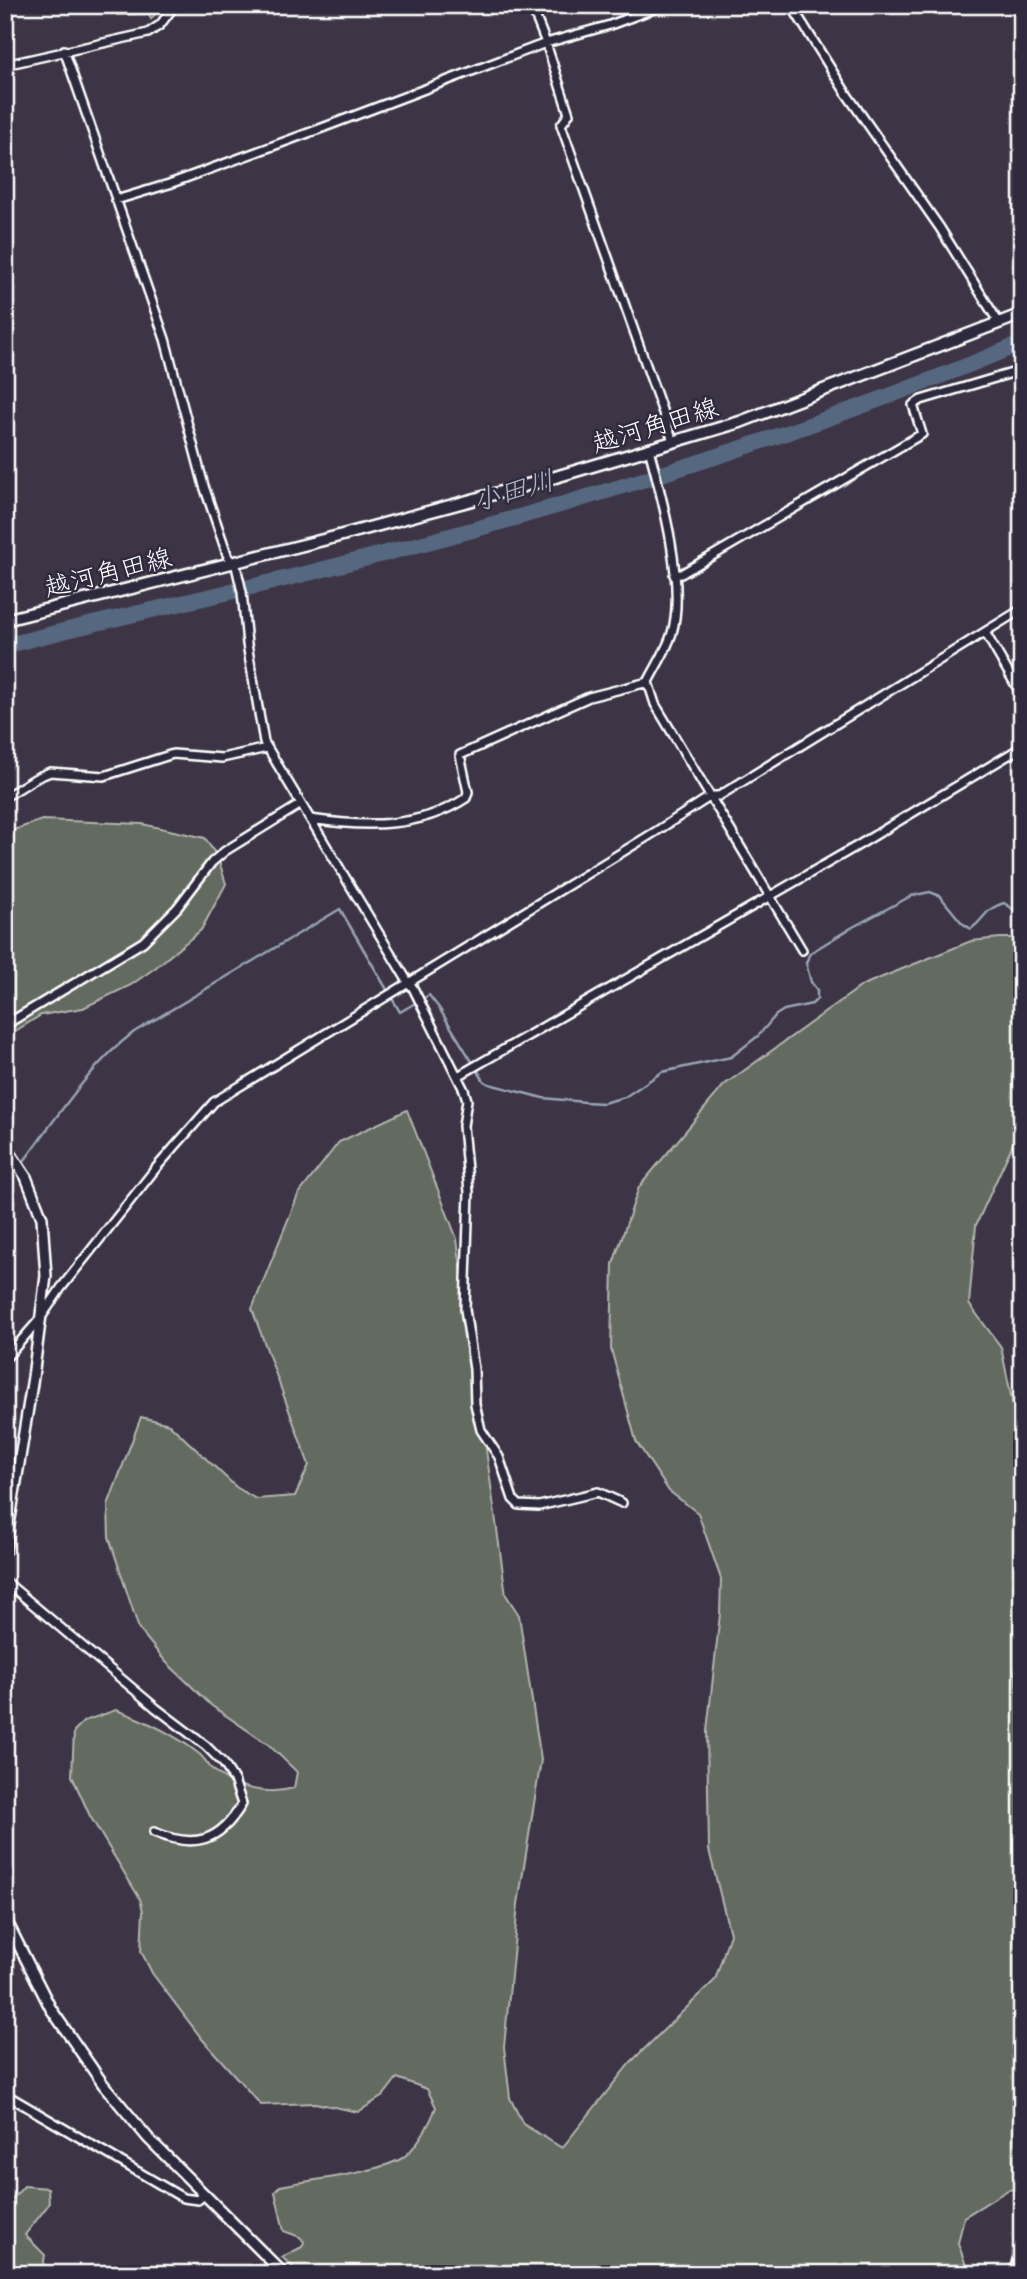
<svg xmlns="http://www.w3.org/2000/svg" width="1027" height="2279" viewBox="0 0 1027 2279" font-family="'Architects Daughter','Klee One',sans-serif">
<style>
.green{fill:#646b5f;stroke:#b2b5af;stroke-width:2}
.lines{fill:none;stroke-linecap:round;stroke-linejoin:round}
.stream{stroke:#98a4b3;stroke-width:2.5}
.river{stroke:#546780;stroke-width:16}
.minor-casing{stroke:#fff;stroke-width:12}
.tertiary-casing{stroke:#fff;stroke-width:14}
.secondary-casing{stroke:#fff;stroke-width:15}
.minor{stroke:#2f2a3d;stroke-width:7}
.tertiary{stroke:#2f2a3d;stroke-width:9}
.secondary{stroke:#2f2a3d;stroke-width:10}
.labels{text-anchor:middle;stroke-width:5;stroke-linejoin:round;paint-order:stroke}
.street-label{font-size:26px;fill:#fff;stroke:#2f2a3d}
.water-label{font-size:28px;font-style:italic;fill:#aab3c0;stroke:#2f2a3d}
</style>
<rect width="100%" height="100%" fill="#3d3545"/>
<filter id="ink" filterUnits="userSpaceOnUse"><feTurbulence type="fractalNoise" baseFrequency=".0143" numOctaves="2"/><feDisplacementMap in="SourceGraphic" scale="14" xChannelSelector="R" yChannelSelector="G"/><feConvolveMatrix kernelMatrix="1 2 1 2 8 2 1 2 1" color-interpolation-filters="sRGB"/></filter>
<g filter="url(#ink)">
<path class="green" d="M118,5H162L151,19L149,14L117,15Z
M42,820L142,824L205,838L218,858L226,884L201,930L155,968L131,985L83,1008L41,1015L14,1032L5,1046V833Z
M1000,938H1022V1124L976,1225L969,1304L1001,1347L1022,1448V1587L1020,1645L1015,1674L1017,1691L1022,1699V2188L1008,2190L964,2217L958,2243L969,2274H300L282,2257L302,2247L304,2242L300,2237L284,2231L275,2192L280,2186C317,2179 365,2175 399,2160C414,2153 431,2122 436,2107L427,2089L397,2078L383,2096L358,2112L315,2103L261,2105L202,2039L152,1973L141,1951L143,1911L140,1899L90,1816L72,1776L74,1731L84,1721L116,1710C144,1720 174,1734 198,1753C204,1757 207,1764 212,1769C234,1788 266,1796 294,1788L297,1772L269,1745L212,1706L165,1661L139,1629L109,1537L108,1505L141,1417L169,1424L236,1487L256,1499L295,1496L309,1465L252,1309L298,1195L339,1142L407,1110L457,1239L506,1595L519,1615L541,1760L518,1904L504,2047L510,2098L523,2124L562,2148L630,2063L715,1980L730,1934L709,1850L707,1731L720,1614L721,1579L698,1513L669,1491L636,1441L611,1349L613,1264L639,1187L724,1085L863,985L971,941Z
M24,2186L48,2188L49,2204L25,2235L45,2255L42,2274H5V2207Z"/>
<g class="lines">
<path class="stream" d="M21,1165C56,1119 88,1067 134,1032L340,909L400,1012L429,995L439,1008L484,1081L489,1084L543,1098L585,1102L603,1103L625,1097L662,1072L731,1057L758,1036L776,1015L784,1010L812,1004L817,999V990L811,982L806,963L810,953L851,928L911,896L930,892L940,896L962,923L971,929C986,918 983,910 1004,903L1022,915"/>
<path class="river" d="M5,646C113,617 224,595 332,567C566,508 799,437 1022,343"/>
<defs>
<path id="minor" d="M531,5L546,43L569,114L561,125L673,441
M791,5L846,93L940,228L999,323
M64,50L165,339L204,486L228,557L236,566L242,592L247,644L264,742L408,982L413,988L464,1090L467,1100L463,1126L469,1192L465,1309L474,1369L475,1404L481,1430L499,1457L513,1499L519,1505L539,1506L598,1492L622,1503
M5,65L148,33L160,25L175,5
M116,200L169,184L322,128L546,43L610,25L664,5
M649,449C662,497 686,585 672,633C667,650 656,666 648,682L655,704L802,950
M674,575L681,574L922,434L913,405L921,400L1022,370
M985,632L1022,696
M5,797L36,778L50,772L104,776L173,754L222,758L267,748
M310,819C364,827 419,829 466,798L468,792L460,755L589,697L648,682
M5,1025L143,942L177,908L212,862L225,851L301,804
M458,1076L857,846L1022,747
M5,1359L40,1319L61,1288L156,1168L214,1102L655,832L711,796H719L1022,609
M5,1581L156,1708L206,1746L224,1764L234,1780L242,1804C220,1842 194,1849 154,1832
M5,2094L183,2198L198,2200L205,2194
M1013,2274L1022,2242"/>
<path id="tertiary" d="M5,1145L26,1177L42,1218L46,1276L33,1377L5,1550
M5,1918L51,2009L103,2084L148,2138L284,2274"/>
<path id="secondary" d="M5,620L335,537L542,481L740,422L1022,314"/>
</defs>
<use href="#minor" class="minor-casing"/>
<use href="#tertiary" class="tertiary-casing"/>
<use href="#secondary" class="secondary-casing"/>
<use href="#minor" class="minor"/>
<use href="#tertiary" class="tertiary"/>
<use href="#secondary" class="secondary"/>
</g>
</g>
<g class="labels">
<g class="street-label">
<text transform="translate(655 425) rotate(-17)" y="9">越河角田線</text>
<text transform="translate(108 572) rotate(-14)" y="9">越河角田線</text>
</g>
<g class="water-label">
<text transform="translate(513 490) rotate(-16)" y="10">小田川</text>
</g>
</g>
<rect width="1027" height="2279" fill="none" stroke="#2f2a3d" stroke-width="28"/>
<rect x="14" y="14" width="999" height="2251" fill="none" stroke="#fff" stroke-width="2.5" filter="url(#ink)"/>
</svg>
